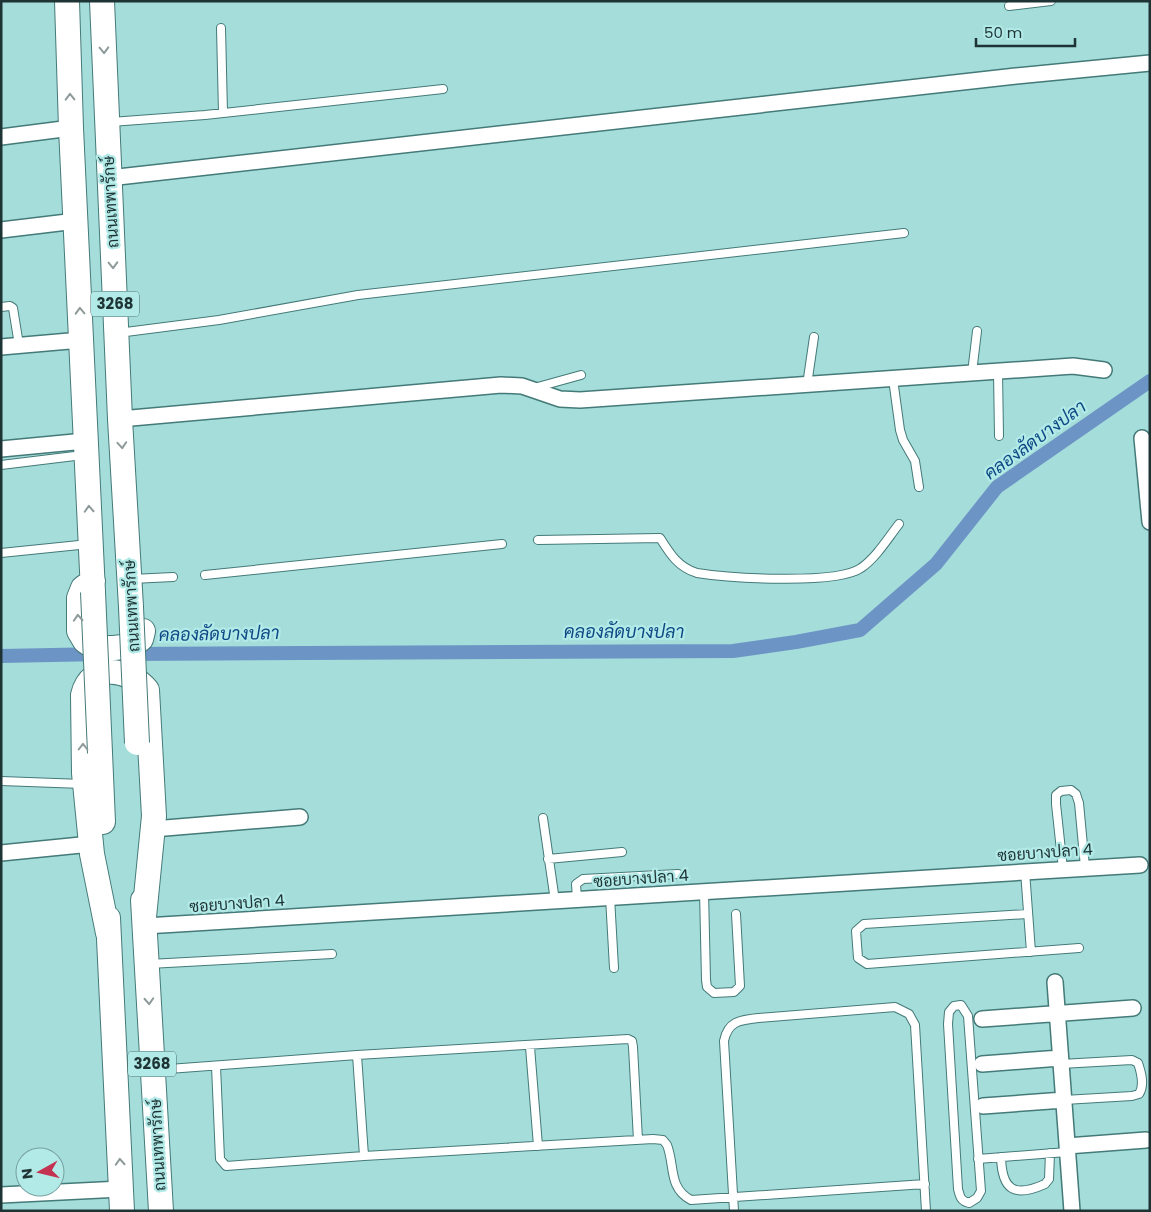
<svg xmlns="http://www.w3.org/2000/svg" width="1151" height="1212" viewBox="0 0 1151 1212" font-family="Poppins,Sarabun,sans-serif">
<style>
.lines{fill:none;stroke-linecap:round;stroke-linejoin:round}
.canal{stroke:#6c94c5;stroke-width:14}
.lane-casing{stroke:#447a78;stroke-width:10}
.street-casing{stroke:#447a78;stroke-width:18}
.primary-casing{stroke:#447a78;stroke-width:26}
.lane{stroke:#fff;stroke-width:8}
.street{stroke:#fff;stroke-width:15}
.primary{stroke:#fff;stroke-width:24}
.primary-bridge-casing{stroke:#447a78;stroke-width:26;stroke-linecap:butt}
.primary-bridge{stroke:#fff;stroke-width:24}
.oneway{stroke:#8e9a9a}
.labels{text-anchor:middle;stroke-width:4.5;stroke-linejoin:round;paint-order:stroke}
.shield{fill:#b2eae8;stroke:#4a6b6a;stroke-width:1}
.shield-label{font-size:15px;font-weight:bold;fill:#1e3434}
.street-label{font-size:16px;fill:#1e3434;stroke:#b2eae8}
.water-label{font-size:18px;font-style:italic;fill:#0e4985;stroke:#b2eae8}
</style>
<rect width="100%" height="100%" fill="#a5dddb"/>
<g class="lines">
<path class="canal" d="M127,654L733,651L796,642L860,630L936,564L997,487L1150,381
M1,656L103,654"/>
<defs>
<path id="lane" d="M1009,6L1051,1
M221,28L223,113
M111,122L205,115L443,89
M1,307L10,306L13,308L19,345
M118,333L219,320L358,295L904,233
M998,372L999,436
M972,373L977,331
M893,379L900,430L903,440L915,461L919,487
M807,385L814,337
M534,388L581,375
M1,465L83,455
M538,540L660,538C670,554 678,567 697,573C728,578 837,585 861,568C876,558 888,538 899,524
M1,553L89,544
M205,575L502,544
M132,579L173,577
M1,781L83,784
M543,818L555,901
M548,859L622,852
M1063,869L1056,804V795L1061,791L1071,790L1076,794L1079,803L1085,867
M1025,871L1031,952
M704,891L706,980L707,987L714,993L734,992L740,986L736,914
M610,897L614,968
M577,899L576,884L583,879L678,874
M1027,914L864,924L856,931L858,958L867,964L1079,948
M149,964L332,954
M961,1005L968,1016L981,1191L977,1198L969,1203C961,1201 960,1197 958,1189L948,1024L949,1012L954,1006Z
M530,1047L538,1146
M357,1055L628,1039L632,1041L633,1047L638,1140
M1061,1064L1132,1060L1138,1063C1141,1072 1145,1085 1139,1094L1132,1096L1064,1100
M216,1066L220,1159L226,1166L364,1156
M155,1070L357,1055L364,1156L653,1139L663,1140L667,1145C675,1165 668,1188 691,1200L925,1184
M1001,1157C1002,1190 1014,1198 1045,1184L1049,1179L1050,1153
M978,1159L1067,1152
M734,1211L724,1041C728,1021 740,1020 759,1018L895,1007L909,1014L915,1025L926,1211"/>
<path id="street" d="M1,137L71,128
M109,178L1016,76L1150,63
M1,230L76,221
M1,347L81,340
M120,419L501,385L522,386L560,399L580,400L1073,366L1104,370
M1142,438L1150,522
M1,449L85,441
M153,829L300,817
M1,853L91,844
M145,926L1140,865
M1055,982L1072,1211
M982,1019L1133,1008
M982,1064L1060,1058
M983,1106L1064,1100
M1067,1146L1146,1140
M1,1195L121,1189"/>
<path id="primary" d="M67,1L71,128L93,592
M102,1L120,419L131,607
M93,581L83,588L79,598V631L85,641L95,648H114L131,646L141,639L143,631
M100,753L103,822
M143,900L161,1211
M108,918L122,1211
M108,933L92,854L84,773L83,695C91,662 129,668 147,690L154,816L144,917"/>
</defs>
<use href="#lane" class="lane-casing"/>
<use href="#street" class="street-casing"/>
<use href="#primary" class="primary-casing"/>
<use href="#lane" class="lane"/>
<use href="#street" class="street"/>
<use href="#primary" class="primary"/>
<defs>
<path id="primary-bridge" d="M93,592L100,753
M131,607L137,743"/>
</defs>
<use href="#primary-bridge" class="primary-bridge-casing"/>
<use href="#primary-bridge" class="primary-bridge"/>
</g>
<defs><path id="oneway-chevron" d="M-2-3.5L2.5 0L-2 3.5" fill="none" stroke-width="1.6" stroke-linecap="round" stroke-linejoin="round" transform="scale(1.25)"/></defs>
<g class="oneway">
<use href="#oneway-chevron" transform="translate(104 50) rotate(88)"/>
<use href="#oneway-chevron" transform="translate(70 97) rotate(-91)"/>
<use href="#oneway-chevron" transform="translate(113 265) rotate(88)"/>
<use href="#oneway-chevron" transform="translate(80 311) rotate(-92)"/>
<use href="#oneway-chevron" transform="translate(122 445) rotate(86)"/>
<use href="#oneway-chevron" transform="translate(89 509) rotate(-93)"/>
<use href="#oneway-chevron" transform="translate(78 618) rotate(-93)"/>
<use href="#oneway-chevron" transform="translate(83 747) rotate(-90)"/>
<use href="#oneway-chevron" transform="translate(149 1001) rotate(87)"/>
<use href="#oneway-chevron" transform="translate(120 1162) rotate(-93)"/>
</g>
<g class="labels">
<g class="shield">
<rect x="91" y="291.5" width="48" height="25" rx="4"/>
<rect x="128" y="1051.5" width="48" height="25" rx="4"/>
</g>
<g class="shield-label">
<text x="115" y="309">3268</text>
<text x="152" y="1069">3268</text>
</g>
<g class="street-label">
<text transform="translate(110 202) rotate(-93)" y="6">ถนนเทพารักษ์</text>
<text transform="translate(131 606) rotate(-93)" y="6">ถนนเทพารักษ์</text>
<text transform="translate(1045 852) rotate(-4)" y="6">ซอยบางปลา 4</text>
<text transform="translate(641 878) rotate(-4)" y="6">ซอยบางปลา 4</text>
<text transform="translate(237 903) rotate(-4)" y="6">ซอยบางปลา 4</text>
<text transform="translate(157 1145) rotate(-93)" y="6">ถนนเทพารักษ์</text>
</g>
<g class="water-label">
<text transform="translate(1035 440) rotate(-36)" y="6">คลองลัดบางปลา</text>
<text x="624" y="638">คลองลัดบางปลา</text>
<text transform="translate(219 634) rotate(-1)" y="6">คลองลัดบางปลา</text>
</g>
</g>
<rect width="1151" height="1212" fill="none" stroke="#1e3434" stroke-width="5"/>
<g transform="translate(40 1172) rotate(262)"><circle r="24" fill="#b2eae8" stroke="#77a1a0"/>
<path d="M0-4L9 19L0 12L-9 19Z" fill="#c33251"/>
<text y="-8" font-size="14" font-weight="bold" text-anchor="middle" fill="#1e3434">N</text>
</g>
<path d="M976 38v8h99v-8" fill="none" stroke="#1e3434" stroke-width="2.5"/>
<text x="984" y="38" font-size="15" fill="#1e3434" stroke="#b2eae8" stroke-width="4" paint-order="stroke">50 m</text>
</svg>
